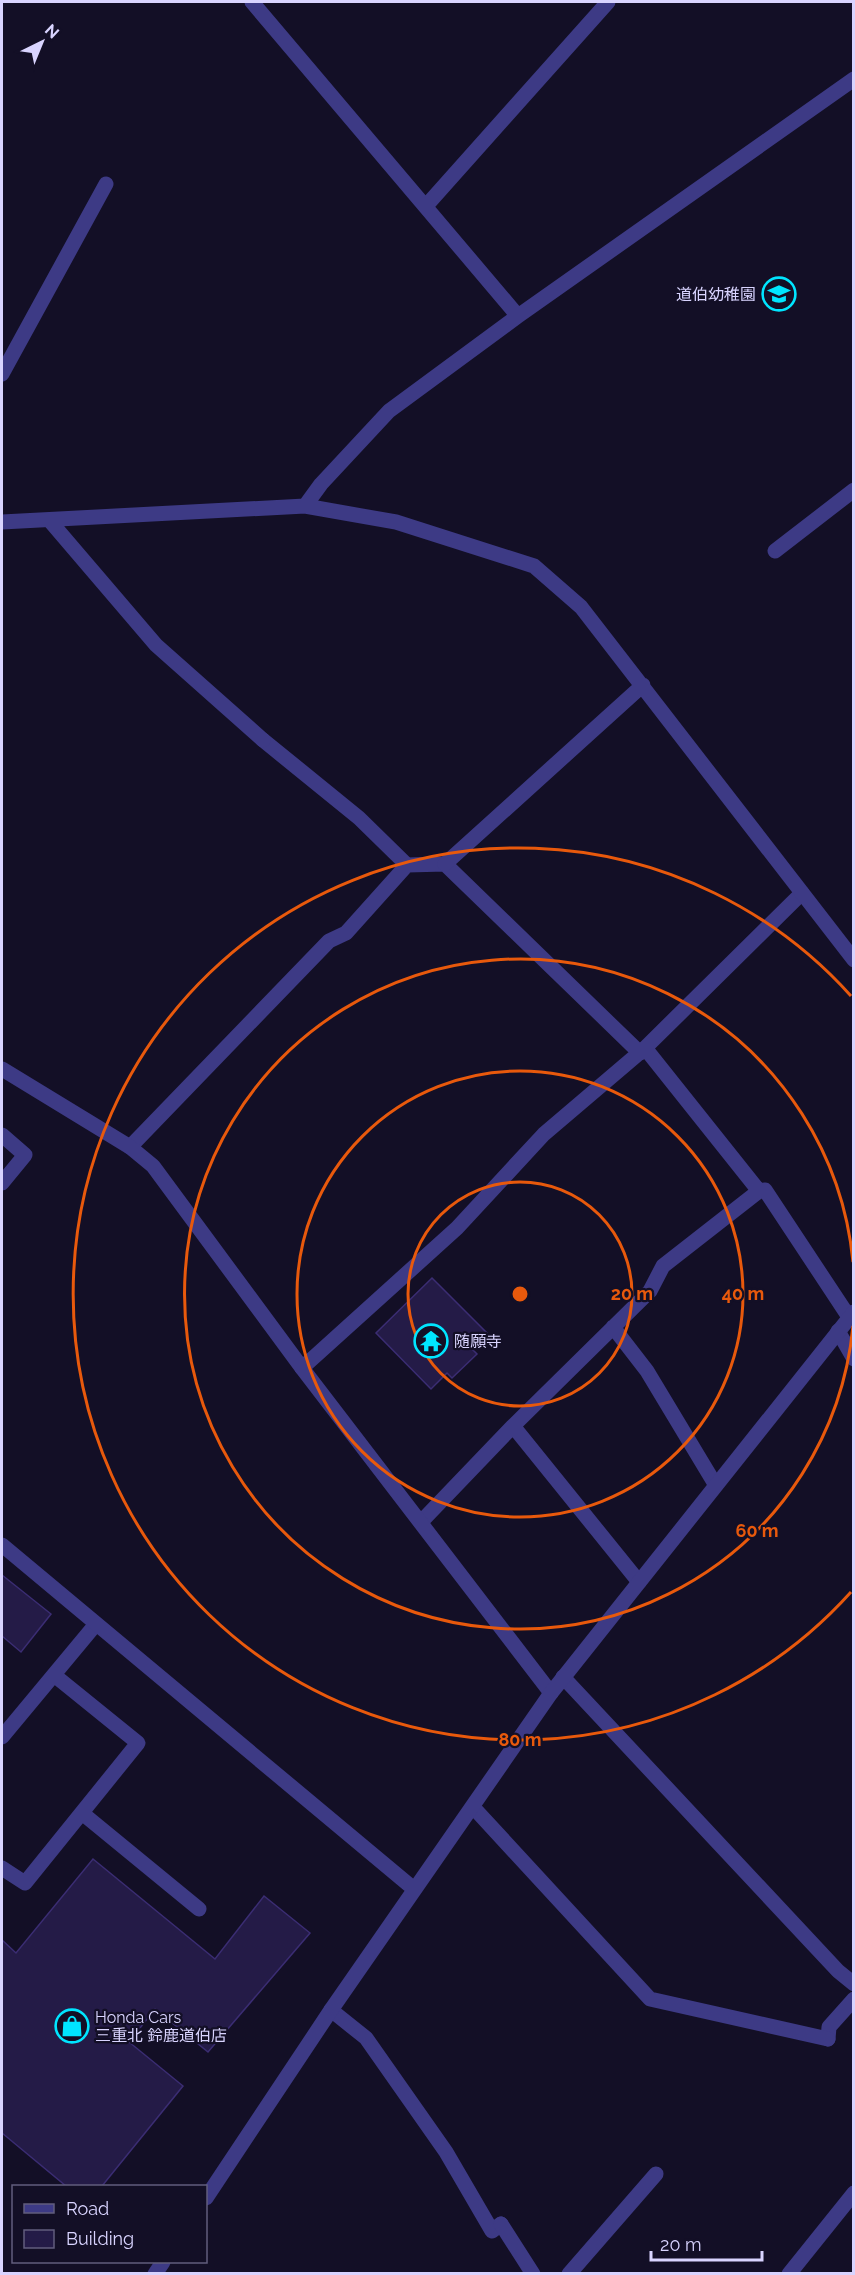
<svg xmlns="http://www.w3.org/2000/svg" width="855" height="2275" viewBox="0 0 855 2275" font-family="Raleway,'Noto Sans JP',sans-serif">
<style>
.building{fill:#241b47;stroke:#3b2d73;stroke-width:1.5}
.lines{fill:none;stroke-linecap:round;stroke-linejoin:round}
.service{stroke:#3d3a85;stroke-width:15}
.minor{stroke:#3d3a85;stroke-width:15}
.tertiary{stroke:#3d3a85;stroke-width:15}
.ring{fill:none;stroke:#e8590c;stroke-width:3}
.labels{text-anchor:middle;stroke-width:4.5;stroke-linejoin:round;paint-order:stroke}
.poi-label{font-size:16px;fill:#d9d4ff;stroke:#130f26;text-anchor:start}
.centre{fill:#e8590c;stroke:#130f26;stroke-width:3}
.ring-label{font-size:18px;text-anchor:middle;font-weight:bold;fill:#e8590c;stroke:#130f26;stroke-width:4.5;stroke-linejoin:round;paint-order:stroke}
</style>
<rect width="100%" height="100%" fill="#130f26"/>
<path class="building" d="M432,1278L487,1333L471,1348L477,1354L452,1378L447,1373L431,1389L376,1333Z
M2,1575L51,1614L21,1652L2,1636Z
M93,1859L215,1959L264,1896L310,1933L208,2052L155,2009L129,2042L183,2086L102,2186H66L2,2133V1940L16,1953Z"/>
<g class="lines">
<path class="service" d="M263,740L359,818L407,865L445,864L640,1053
M645,1048L759,1191L765,1190L849,1317
M2,1135L25,1155L2,1183
M130,1147L329,941L346,933L407,865
M613,1327L647,1371L715,1484
M838,1331L854,1359
M302,1368L457,1228L544,1134L645,1048L802,893
M513,1426L639,1582
M421,1522L513,1426L650,1291L663,1266L759,1191
M2,1737L96,1624
M82,1813L199,1909
M2,1868L25,1883L138,1743L54,1675
M331,2010L366,2038L446,2152L492,2231L501,2224
M828,2039L829,2027L854,1999"/>
<path class="minor" d="M252,2L518,316
M426,206L608,2
M2,374L106,184
M305,506L321,484L389,411L518,316L854,79
M50,521L156,645L263,740
M2,522L305,506L396,522L534,566L581,607L854,960
M775,551L854,490
M445,864L643,685
M2,1069L130,1147L153,1166L302,1368L551,1693
M563,1677L838,1971L854,1984
M473,1807L650,1999L828,2039
M501,2224L533,2274
M569,2274L656,2174
M789,2274L854,2193"/>
<path class="tertiary" d="M2,1545L414,1889
M206,2198L331,2010L551,1693L854,1312
M155,2274L163,2262"/>
</g>
<g class="ring">
<circle cx="520" cy="1294" r="112"/>
<circle cx="520" cy="1294" r="223"/>
<path d="M853 1326A335 335 0 1 1 853 1262"/>
<path d="M851 1592A446 446 0 1 1 851 996"/>
</g>
<defs>
<symbol id="school-ring" viewBox="-11 -11 22 22"><circle r="9.5" fill="#130f26" stroke="#00e5ff" stroke-width="1.5"/><path d="M0-5L7-2L0 1L-7-2ZM-4 1L0 2.5L4 1V4Q0 6-4 4Z" fill="#00e5ff"/></symbol>
<symbol id="temple-ring" viewBox="-11 -11 22 22"><circle r="9.5" fill="#130f26" stroke="#00e5ff" stroke-width="1.5"/><path d="M0-6L5-2H3V0L6.5 2.5H4V6H1.5V3h-3V6H-4V2.5H-6.5L-3 0V-2H-5Z" fill="#00e5ff"/></symbol>
<symbol id="shop-ring" viewBox="-11 -11 22 22"><circle r="9.5" fill="#130f26" stroke="#00e5ff" stroke-width="1.5"/><path d="M-5-2.5h2.3a2.7 3.5 0 0 1 5.4 0H5L5.5 6h-11ZM-1.5-2.5h3a1.5 2.3 0 0 0-3 0Z" fill="#00e5ff"/></symbol>
</defs>
<g fill-rule="evenodd">
<use href="#school-ring" x="760" y="275" width="38" height="38"/>
<use href="#temple-ring" x="412" y="1322" width="38" height="38"/>
<use href="#shop-ring" x="53" y="2007" width="38" height="38"/>
</g>
<g class="labels">
<g class="poi-label">
<text x="756" y="300" text-anchor="end">道伯幼稚園</text>
<text x="454" y="1347">随願寺</text>
<text x="95" y="2023">Honda Cars<tspan x="95" dy="18">三重北 鈴鹿道伯店</tspan></text>
</g>
</g>
<circle cx="520" cy="1294" r="9" class="centre"/>
<g class="ring-label">
<text x="632" y="1300">20 m</text>
<text x="743" y="1300">40 m</text>
<text x="757" y="1537">60 m</text>
<text x="520" y="1746">80 m</text>
</g>
<rect width="855" height="2275" fill="none" stroke="#d9d4ff" stroke-width="6"/>
<rect x="12" y="2185" width="195" height="78" fill="#130f26" stroke="#625e7d" stroke-width="1.5"/>
<rect x="24" y="2204" width="30" height="9" fill="#3d3a85" stroke="#625e7d" stroke-width="1.5"/>
<text x="66" y="2215" font-size="18" fill="#d9d4ff">Road</text>
<rect x="24" y="2230" width="30" height="18" fill="#241b47" stroke="#625e7d" stroke-width="1.5"/>
<text x="66" y="2245" font-size="18" fill="#d9d4ff">Building</text>
<g transform="translate(42 42) rotate(43)" stroke="#130f26" stroke-width="4.5" paint-order="stroke">
<path d="M0-4.5L10 22L0 15L-10 22Z" fill="#d9d4ff"/>
<text y="-9" font-size="16" font-weight="bold" text-anchor="middle" fill="#d9d4ff">N</text>
</g>
<path d="M651 2251v9h111v-9" fill="none" stroke="#d9d4ff" stroke-width="3"/>
<text x="660" y="2251" font-size="18" fill="#d9d4ff" stroke="#130f26" stroke-width="4.5" paint-order="stroke">20 m</text>
</svg>
